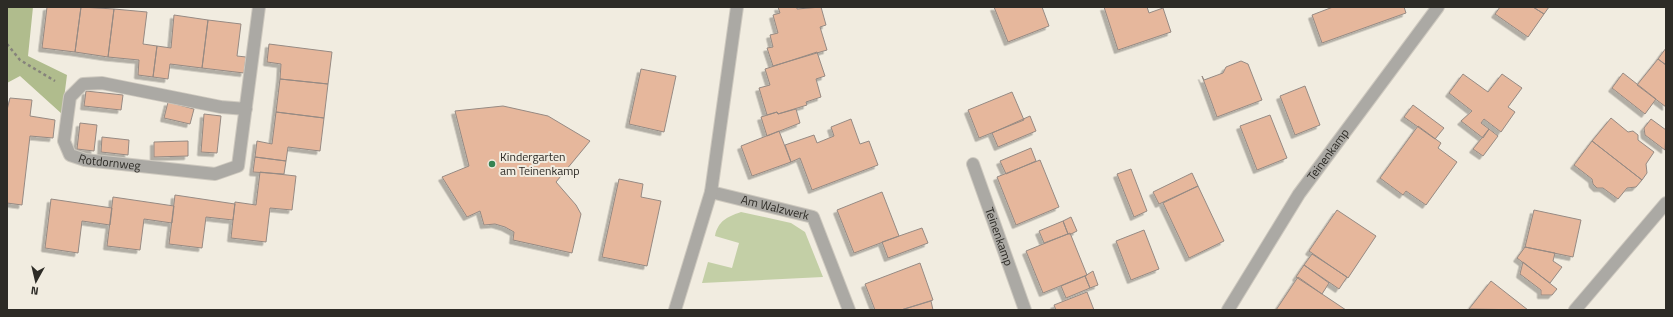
<svg xmlns="http://www.w3.org/2000/svg" width="1673" height="317" viewBox="0 0 1673 317" font-family="'Titillium Web',sans-serif">
<style>
.green{fill:#c3cfa6}
.forest{fill:#b0bc8d}
.building{fill:#e6b79c;stroke:#968a83;filter:url(#shadow)}
.lines{fill:none;stroke-linecap:round;stroke-linejoin:round}
.service-casing{stroke:#cec9bf;stroke-width:14}
.minor-casing{stroke:#cec9bf;stroke-width:14}
.path{stroke:#86837b;stroke-width:2.5;stroke-dasharray:3 3;stroke-linecap:butt}
.service{stroke:#aba9a4;stroke-width:12}
.minor{stroke:#aba9a4;stroke-width:12}
.poi-dot{fill:#358353;stroke:#f1ece0;stroke-width:1.5}
.labels{text-anchor:middle;stroke-width:4;stroke-linejoin:round;paint-order:stroke}
.street-label{font-size:12px;fill:#2d2b26;stroke:#f1ece0}
.poi-label{font-size:12px;fill:#2d2b26;stroke:#f1ece0;text-anchor:start}
</style>
<defs>
<filter id="shadow"><feDropShadow dx="-3.5" dy="3.5" stdDeviation="0" flood-color="#0004"/></filter>
</defs>
<rect width="100%" height="100%" fill="#f1ece0"/>
<path class="green" d="M741,212L791,223L805,232L823,277L702,283L708,262L732,268L739,243L715,236C718,221 727,217 741,212Z"/>
<path class="forest" d="M7,7H33L28,56L67,75L62,114L20,76L7,83Z"/>
<path class="building" d="M47,7H81L75,52L42,48Z
M81,7L114,9L108,57L75,52Z
M778,7H797V9L821,7L826,25L820,27L827,50L773,66L767,48L773,47L770,35L778,33L773,15L780,13Z
M994,7H1042L1049,26L1008,42Z
M1104,7H1147L1149,13L1163,8L1171,32L1118,50Z
M1333,7H1404L1406,13L1322,43L1312,15Z
M1500,7H1533L1544,14L1528,37L1495,14Z
M1533,7H1549L1544,14Z
M114,9L147,12L143,44L157,46L153,77L138,75L139,60L108,57Z
M174,15L208,20L202,68L170,64L168,79L153,77L157,46L171,48Z
M208,20L241,24L237,56L246,57L244,73L202,68Z
M269,44L332,52L328,84L280,79L281,64L267,62Z
M1666,48V65L1658,59Z
M817,52L825,76L816,79L821,97L806,102L807,105L778,114L777,112L767,115L759,88L770,85L765,69Z
M1658,59L1666,65V107L1637,85Z
M1241,61L1248,64L1262,100L1217,117L1202,76L1204,80L1223,73L1226,67Z
M641,69L676,76L664,132L629,124Z
M1623,73L1656,99L1645,114L1612,88Z
M1463,74L1488,92L1502,74L1522,88L1508,107L1515,112L1501,132L1484,119L1481,123L1489,129L1483,138L1461,121L1472,111L1449,93Z
M280,79L328,84L324,118L276,112Z
M1305,86L1320,125L1295,135L1280,96Z
M86,91L123,95L121,110L84,106Z
M1012,92L1024,120L979,138L968,110Z
M10,98L32,100L30,116L55,120L53,138L30,136L22,205L7,203V110Z
M168,102L194,109L190,124L164,118Z
M1413,105L1444,128L1435,139L1404,117Z
M503,106L548,116L590,141L556,182L576,205L581,214L572,253L513,240L514,232L505,227L495,224L484,225L480,211L467,217L442,177L469,166L455,111Z
M796,109L800,123L767,136L761,117L777,112L778,114Z
M276,112L324,118L320,151L288,147L286,161L255,157L257,141L272,144Z
M204,114L221,116L217,153L201,152Z
M1270,115L1287,158L1257,170L1240,126Z
M1030,116L1036,131L998,147L992,133Z
M1611,118L1628,132L1633,131L1638,135V140L1654,152L1646,164L1647,173L1642,180L1592,141Z
M851,119L860,144L869,141L878,165L812,190L800,158L791,162L785,145L814,135L817,143L834,136L831,127Z
M1651,119L1666,130L1665,150L1645,135L1644,128Z
M80,123L97,125L94,151L77,149Z
M1418,126L1441,143L1438,148L1457,162L1426,205L1406,191L1403,195L1380,178Z
M1489,129L1498,136L1483,156L1473,149Z
M779,131L791,162L752,176L741,146Z
M102,137L129,140L128,155L101,152Z
M188,141V156L154,157V142Z
M1592,141L1642,180L1636,187L1627,188L1618,199L1603,188H1597L1593,184L1592,179L1574,165Z
M1031,148L1036,161L1006,174L1000,161Z
M255,157L286,161L284,174L253,172Z
M1040,160L1059,207L1016,225L997,177Z
M1131,169L1147,211L1134,217L1117,174Z
M260,172L296,176L292,210L270,208L266,242L231,238L235,202L256,205Z
M1192,173L1198,186L1159,204L1153,192Z
M619,179L643,184L641,197L661,201L647,266L602,257Z
M1198,186L1224,241L1189,258L1163,203Z
M882,192L899,236L854,253L837,210Z
M175,195L235,204L233,220L206,217L202,248L169,244Z
M113,197L174,206L172,223L144,219L140,250L107,246Z
M51,199L112,208L110,225L82,221L78,253L45,248Z
M1337,210L1376,236L1348,278L1309,251Z
M1534,210L1581,220L1573,257L1525,247Z
M1071,217L1077,231L1071,234H1068L1063,221Z
M1063,221L1068,234L1044,243L1039,231Z
M922,228L928,243L888,258L882,242Z
M1144,230L1159,269L1131,280L1116,241Z
M1070,233L1087,275L1043,293L1026,251Z
M1525,247L1555,253L1553,261L1562,267L1550,283L1517,258Z
M1312,254L1347,277L1339,289L1304,265Z
M1523,262L1557,289L1552,295H1541V290L1520,274Z
M920,263L933,300L901,310H875L865,284Z
M1304,265L1329,283L1322,294L1296,277Z
M1093,271L1098,285L1090,288L1085,276Z
M1085,276L1090,288L1066,298L1061,286Z
M1298,277L1322,294L1346,310H1276Z
M1491,281L1528,310L1469,309Z
M1087,292L1094,310H1056L1054,305Z
M931,301L933,310H901Z"/>
<g class="lines">
<defs>
<g id="service">
<path id="s1" d="M246,109L221,107L102,83L83,84L70,97L64,141L70,155L85,160L215,174L238,166L259,7"/>
<path d="M1575,310L1666,203"/>
</g>
<g id="minor">
<path id="s2" d="M973,164L1025,310"/>
<path id="s3" d="M711,192L813,217L849,310"/>
<path d="M675,310L711,192L737,7"/>
<path id="s4" d="M1228,310L1299,194L1438,7"/>
</g>
</defs>
<use href="#service" class="service-casing"/>
<use href="#minor" class="minor-casing"/>
<path class="path" d="M7,44L20,60L55,81"/>
<use href="#service" class="service"/>
<use href="#minor" class="minor"/>
</g>
<circle class="poi-dot" cx="492" cy="164" r="4"/>
<g class="labels">
<g class="street-label">
<text dy="4" stroke="none"><textPath href="#s4" startOffset="185">Teinenkamp</textPath></text>
<text dy="4" stroke="none"><textPath href="#s1" startOffset="284">Rotdornweg</textPath></text>
<text dy="4" stroke="none"><textPath href="#s3" startOffset="66">Am Walzwerk</textPath></text>
<text dy="4" stroke="none"><textPath href="#s2" startOffset="77">Teinenkamp</textPath></text>
</g>
<g class="poi-label">
<text x="500" y="161">Kindergarten<tspan x="500" dy="14">am Teinenkamp</tspan></text>
</g>
</g>
<rect width="1673" height="317" fill="none" stroke="#2d2b26" stroke-width="16"/>
<g transform="translate(36 281) rotate(188)" stroke="#f1ece0" stroke-width="3" paint-order="stroke">
<path d="M0-3L7 15L0 10L-7 15Z" fill="#2d2b26"/>
<text y="-6" font-size="11" font-weight="bold" text-anchor="middle" fill="#2d2b26">N</text>
</g>
</svg>
